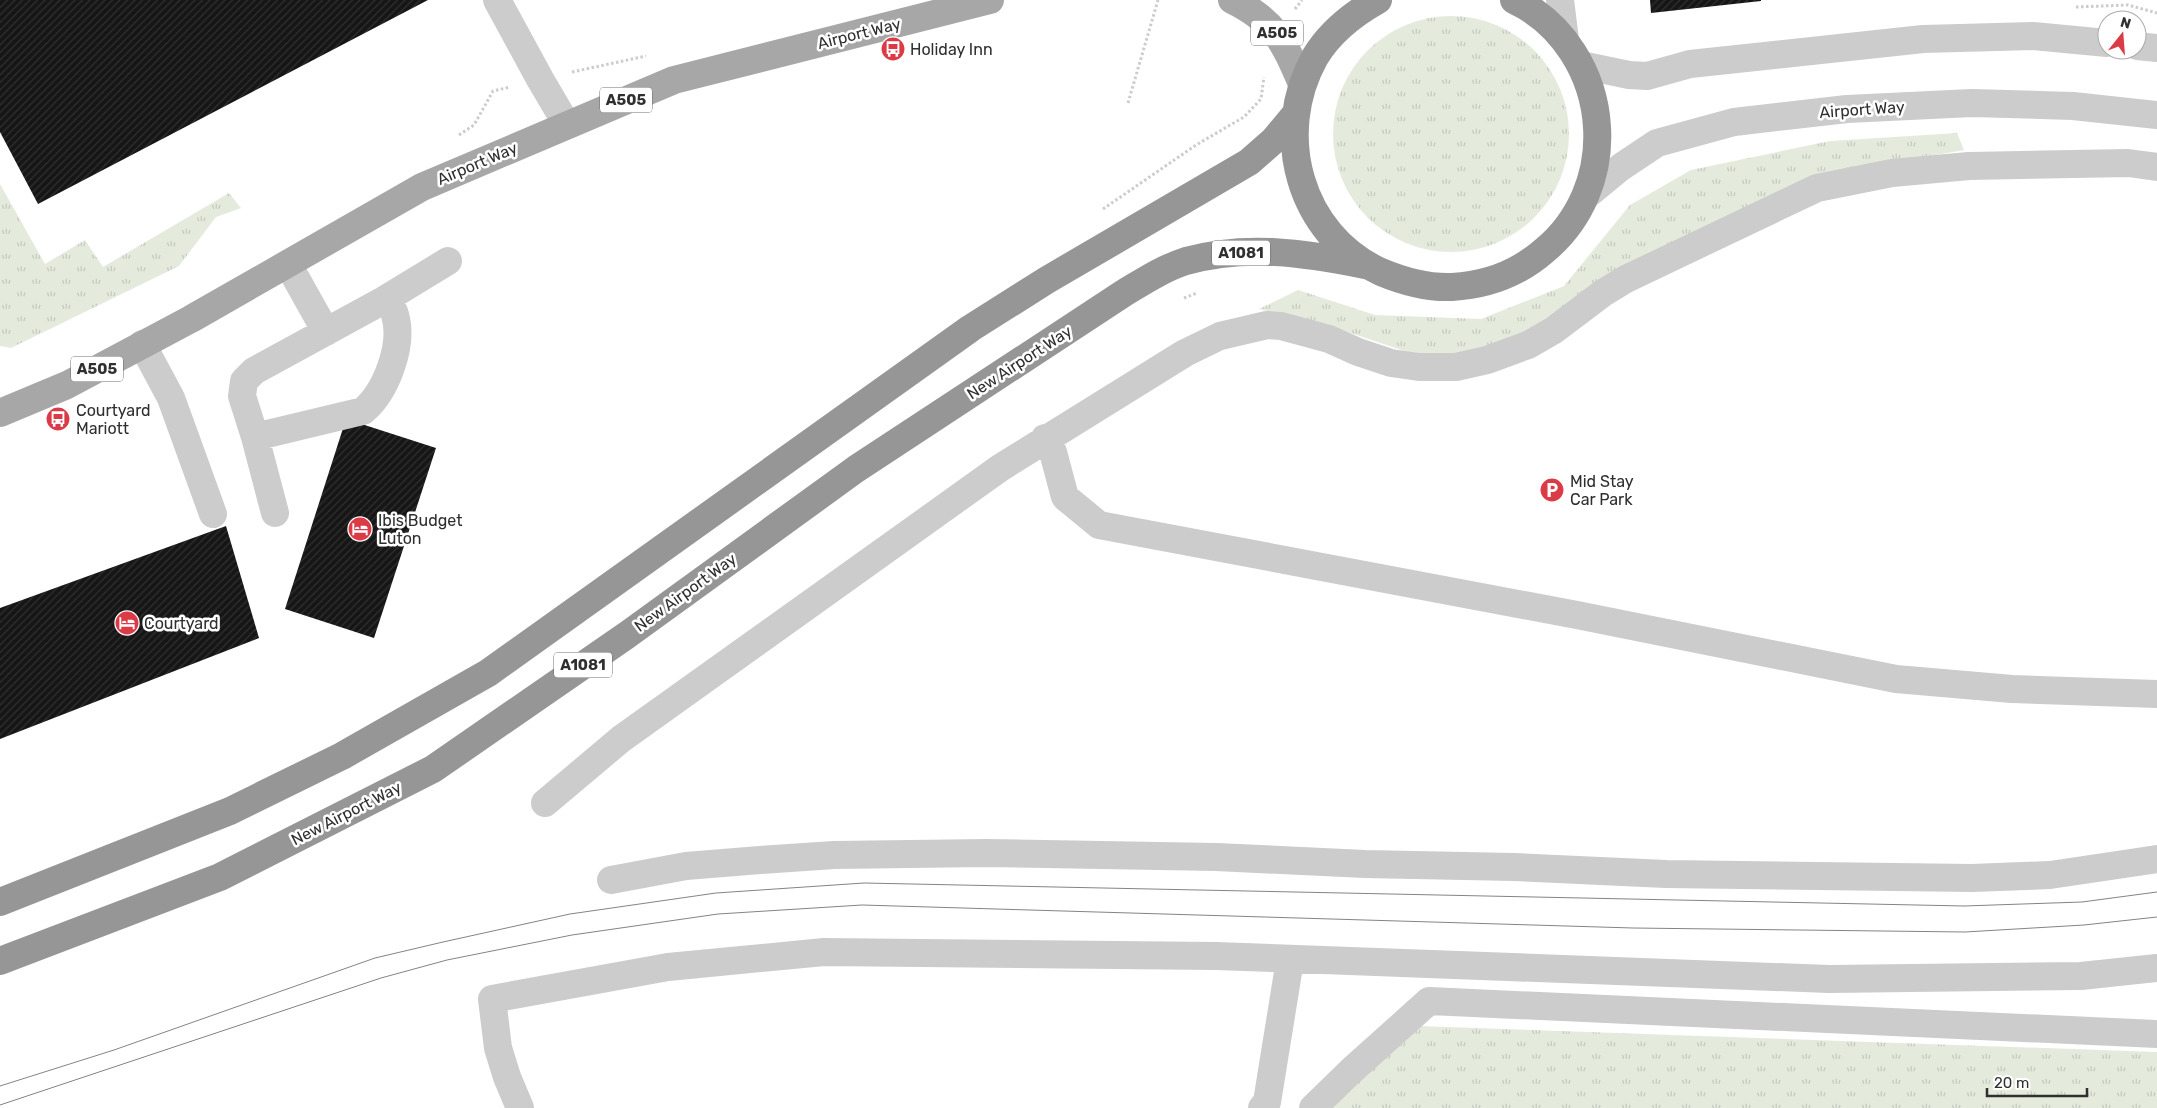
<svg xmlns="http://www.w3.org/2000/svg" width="2157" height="1108" viewBox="0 0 2157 1108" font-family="Rubik,sans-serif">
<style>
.grass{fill:url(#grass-tufts)}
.building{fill:url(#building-hatch)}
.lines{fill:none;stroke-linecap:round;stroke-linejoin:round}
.path{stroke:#ccc;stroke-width:3;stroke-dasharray:2.5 2.5;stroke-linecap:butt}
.minor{stroke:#ccc;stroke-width:28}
.major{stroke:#a7a7a7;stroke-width:28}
.highway{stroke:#969696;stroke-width:28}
.tram{stroke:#848484;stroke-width:1}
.labels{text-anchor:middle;stroke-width:5;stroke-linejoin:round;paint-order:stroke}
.shield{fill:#fff;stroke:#6d6d6d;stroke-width:1}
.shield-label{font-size:15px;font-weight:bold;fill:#2f2f2f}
.street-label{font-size:16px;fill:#2f2f2f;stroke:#fff}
.poi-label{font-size:16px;fill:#2f2f2f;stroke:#fff;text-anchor:start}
</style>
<defs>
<pattern id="grass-tufts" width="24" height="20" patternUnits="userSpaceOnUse" patternTransform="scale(1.25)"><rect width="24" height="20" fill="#e4ebdd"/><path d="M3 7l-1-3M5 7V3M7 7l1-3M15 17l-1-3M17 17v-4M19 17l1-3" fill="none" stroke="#c4cabe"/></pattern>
<pattern id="building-hatch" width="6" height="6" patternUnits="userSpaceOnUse" patternTransform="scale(1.25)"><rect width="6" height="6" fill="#161616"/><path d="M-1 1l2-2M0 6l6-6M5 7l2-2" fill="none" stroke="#303030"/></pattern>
</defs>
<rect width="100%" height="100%" fill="#fff"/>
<path class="grass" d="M1333 134a118 118 0 1 1 236 0a118 118 0 1 1-236 0Z
M1957,133L1964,150L1857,169L1596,286L1517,337L1457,354L1410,353L1342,330L1259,309L1298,290L1375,315L1481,319L1564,286L1630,205L1691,170L1830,141Z
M0,184L45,264L85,240L103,267L229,193L241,208L216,217L179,266L11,348L0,346Z
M1420,1026L2157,1052V1108H1333L1381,1060Z"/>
<path class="building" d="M0,0H428L38,204L0,132Z
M1650,0H1761V1L1651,13Z
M346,419L436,448L374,638L285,609Z
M226,526L259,638L0,739V608Z"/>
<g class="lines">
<path class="path" d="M2076,7L2128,5L2157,13
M1295,9L1302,0
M572,72L646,56
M1128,103L1158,0
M459,135L474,125L493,91L510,87
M1103,209L1196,145L1244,117L1261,99L1264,77
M1184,298L1197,293"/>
<path class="minor" d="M497,0L540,79L567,125
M1560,0L1565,40
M2137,46L2157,48
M1581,65L1629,75L1647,76L1690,64L1923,39L2033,36L2107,43
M1587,195L1621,167L1657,143L1734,122L1847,109L1972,103L2073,106L2157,115
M288,264L326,332
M384,300L448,261
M142,344L171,398L213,514
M255,437L363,411C386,392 404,345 395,315C394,309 388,304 384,300L254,371L244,381L242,396L255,437L275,513
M1045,438L1053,452L1065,497L1099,525L1577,615L1896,679L2012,689L2157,694
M545,803L621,739L1000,468L1185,353L1220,336L1267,325L1281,326L1329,339L1358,352L1391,363L1419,367H1456L1487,360L1528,345L1554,330L1603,293L1626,279L1817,188L1892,173L1969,166L2128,163L2157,167
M611,880L686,866L760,860L834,855L986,853L1216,857L1365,864L1514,867L1666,874L1972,878L2050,875L2157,859
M520,1108L507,1077L498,1048L492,999L668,967L824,952L1216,956L1829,979L2081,976L2157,968
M1262,1108L1267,1102L1290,960
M1313,1108L1351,1071L1429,1001L2157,1034"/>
<path class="major" d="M1232,0C1275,21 1284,42 1302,84
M0,413L67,385L191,319L422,187L674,80L990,0"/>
<path class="highway" d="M1378,0C1353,14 1330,32 1315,57C1272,134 1299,235 1381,272C1405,282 1427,288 1452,287C1487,285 1519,273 1545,250C1581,220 1600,174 1597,127C1594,74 1563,23 1514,0
M0,902L230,811L342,756L488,673L971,328L1047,280L1249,162L1274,140L1294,116
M0,961L220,877L433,769L627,635L856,469L1124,293C1144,281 1164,268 1186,261C1246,244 1305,253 1365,265"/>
<path class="tram" d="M0,1086L114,1050L375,958L443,942L570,914L716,893L864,883L1964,906L2082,902L2157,892
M0,1105L381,978L447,960L572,935L718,914L862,905L1633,928L1965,932L2084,925L2157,917"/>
</g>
<defs>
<symbol id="bus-disc" viewBox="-11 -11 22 22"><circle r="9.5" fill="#db3b46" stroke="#fff"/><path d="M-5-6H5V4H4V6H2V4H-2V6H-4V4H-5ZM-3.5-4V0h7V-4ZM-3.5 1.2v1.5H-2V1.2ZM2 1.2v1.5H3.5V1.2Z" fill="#fff"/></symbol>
<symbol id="parking-disc" viewBox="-11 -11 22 22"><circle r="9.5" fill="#db3b46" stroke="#fff"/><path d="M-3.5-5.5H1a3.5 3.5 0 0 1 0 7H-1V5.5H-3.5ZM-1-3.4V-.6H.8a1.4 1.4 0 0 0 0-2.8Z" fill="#fff"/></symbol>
<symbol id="hotel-disc" viewBox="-11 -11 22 22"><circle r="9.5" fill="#db3b46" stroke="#fff"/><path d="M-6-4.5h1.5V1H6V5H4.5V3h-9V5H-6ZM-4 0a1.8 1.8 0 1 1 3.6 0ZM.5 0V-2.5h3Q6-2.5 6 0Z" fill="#fff"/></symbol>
</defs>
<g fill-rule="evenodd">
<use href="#bus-disc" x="879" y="35" width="28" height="28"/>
<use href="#bus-disc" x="44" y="405" width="28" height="28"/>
<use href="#parking-disc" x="1538" y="476" width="28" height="28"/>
<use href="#hotel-disc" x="346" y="515" width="28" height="28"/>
<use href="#hotel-disc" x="113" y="609" width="28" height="28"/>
</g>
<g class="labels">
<g class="shield">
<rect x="1251" y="20.5" width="52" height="25" rx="4"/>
<rect x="600" y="87.5" width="52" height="25" rx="4"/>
<rect x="1212" y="240.5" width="58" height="25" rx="4"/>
<rect x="71" y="356.5" width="52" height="25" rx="4"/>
<rect x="554" y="652.5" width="58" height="25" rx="4"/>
</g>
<g class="shield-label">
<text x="1277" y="38">A505</text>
<text x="626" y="105">A505</text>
<text x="1241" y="258">A1081</text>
<text x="97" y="374">A505</text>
<text x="583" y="670">A1081</text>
</g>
<g class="street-label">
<text transform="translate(859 33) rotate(-14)" y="6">Airport Way</text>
<text transform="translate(1862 109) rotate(-4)" y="6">Airport Way</text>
<text transform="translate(477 163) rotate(-23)" y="6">Airport Way</text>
<text transform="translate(1019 362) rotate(-33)" y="6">New Airport Way</text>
<text transform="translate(685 592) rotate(-36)" y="6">New Airport Way</text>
<text transform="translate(346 813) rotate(-27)" y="6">New Airport Way</text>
</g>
<g class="poi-label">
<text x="910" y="55">Holiday Inn</text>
<text x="76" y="416">Courtyard<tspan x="76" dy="18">Mariott</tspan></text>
<text x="1570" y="487">Mid Stay<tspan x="1570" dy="18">Car Park</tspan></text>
<text x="378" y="526">Ibis Budget<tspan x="378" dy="18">Luton</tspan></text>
<text x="144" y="629">Courtyard</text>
</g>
</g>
<g transform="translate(2122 35) rotate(17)"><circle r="24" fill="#ffffff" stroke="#acacac"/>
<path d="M0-4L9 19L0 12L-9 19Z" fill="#db3b46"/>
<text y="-8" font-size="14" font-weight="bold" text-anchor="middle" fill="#2f2f2f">N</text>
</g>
<path d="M1987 1088v8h100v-8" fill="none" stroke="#2f2f2f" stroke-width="2.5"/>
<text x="1994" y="1088" font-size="15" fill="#2f2f2f" stroke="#ffffff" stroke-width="4" paint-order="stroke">20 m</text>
</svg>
